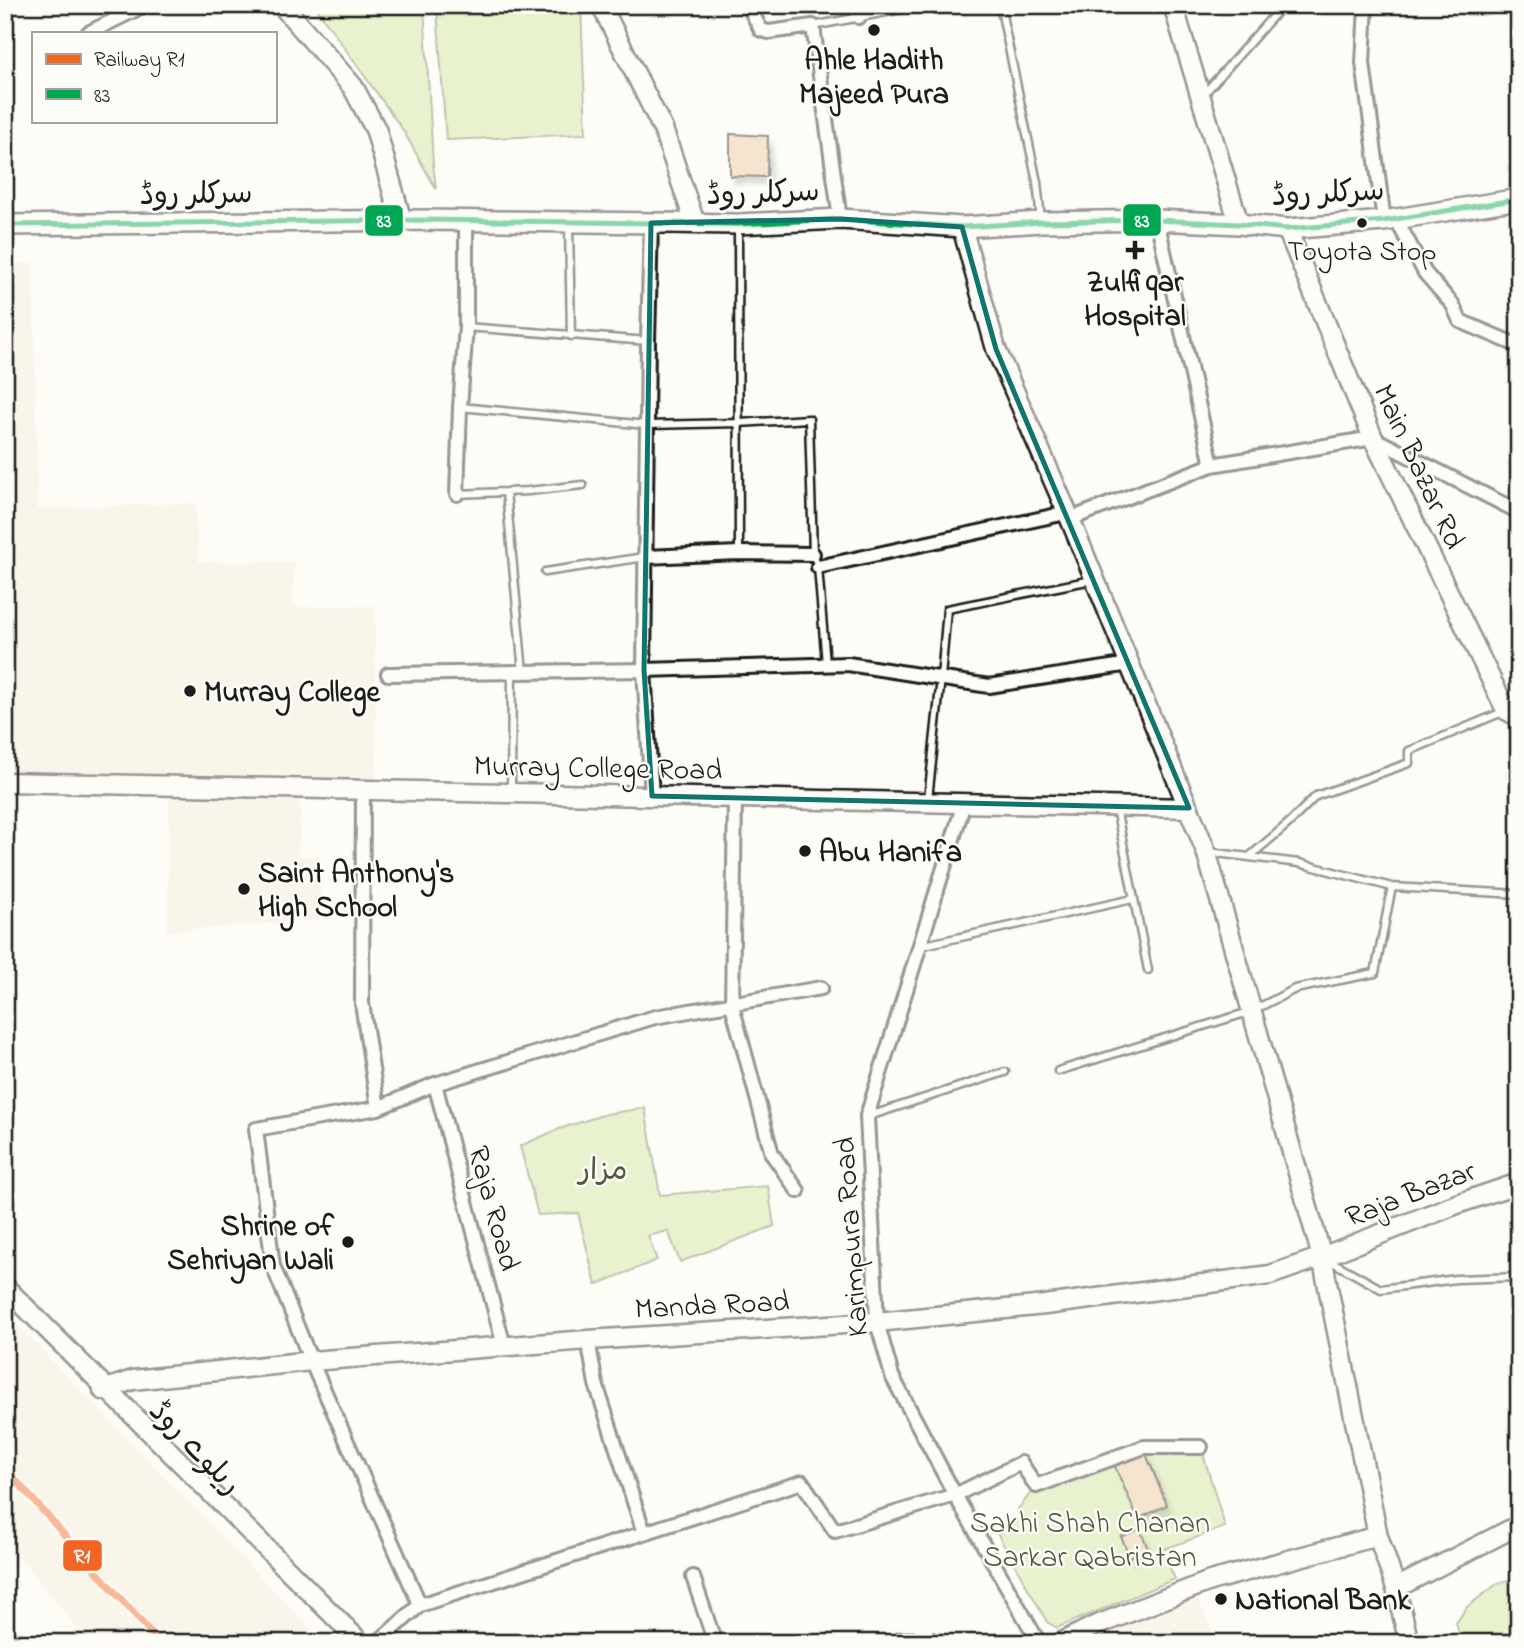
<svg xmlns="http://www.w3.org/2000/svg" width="1524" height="1648" viewBox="0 0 1524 1648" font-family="'Indie Flower','Playpen Sans Arabic',sans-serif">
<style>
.built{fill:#f7eddc}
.green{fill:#cfe69b;stroke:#76815c;stroke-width:2}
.building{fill:#eaca9c;stroke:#1c1c1c;stroke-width:2;filter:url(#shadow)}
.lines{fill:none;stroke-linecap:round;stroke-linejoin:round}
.lane-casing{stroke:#1c1c1c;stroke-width:11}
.street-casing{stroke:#1c1c1c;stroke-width:18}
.secondary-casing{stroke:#1c1c1c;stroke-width:23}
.primary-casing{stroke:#1c1c1c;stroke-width:24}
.lane{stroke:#fdfcf7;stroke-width:6}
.street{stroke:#fdfcf7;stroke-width:12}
.secondary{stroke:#fdfcf7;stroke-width:18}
.primary{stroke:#fdfcf7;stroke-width:19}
.bus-1-casing{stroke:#fdfcf7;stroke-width:10}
.bus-1{stroke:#00a651;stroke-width:5}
.rail-1-casing{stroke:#fdfcf7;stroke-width:12}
.rail-1{stroke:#f26522;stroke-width:7}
.marked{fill:none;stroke:#0f766e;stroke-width:5;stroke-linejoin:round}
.poi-dot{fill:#1c1c1c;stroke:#fdfcf7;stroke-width:2.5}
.labels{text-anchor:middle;stroke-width:5;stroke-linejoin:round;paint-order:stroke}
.bus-label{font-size:28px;fill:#1c1c1c;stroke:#fdfcf7}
.poi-label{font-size:30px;font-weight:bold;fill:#1c1c1c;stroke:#fdfcf7;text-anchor:start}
.street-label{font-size:30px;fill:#1c1c1c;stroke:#fdfcf7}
.park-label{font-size:30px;fill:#525942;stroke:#fdfcf7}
.line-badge{stroke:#fdfcf7;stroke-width:2.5}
.badge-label{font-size:19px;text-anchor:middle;font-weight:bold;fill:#fff}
</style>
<defs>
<filter id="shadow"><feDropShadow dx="4" dy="7" stdDeviation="2" flood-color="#0004"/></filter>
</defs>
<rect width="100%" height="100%" fill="#fdfcf7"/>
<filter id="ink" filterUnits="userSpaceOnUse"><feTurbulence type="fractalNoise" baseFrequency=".0143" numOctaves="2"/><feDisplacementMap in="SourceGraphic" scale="14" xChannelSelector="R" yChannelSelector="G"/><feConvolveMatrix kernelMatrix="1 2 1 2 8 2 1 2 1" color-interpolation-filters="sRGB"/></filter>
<g filter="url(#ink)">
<path class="built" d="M5,263H33L38,509L195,503L199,562H295L292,607L375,606L376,785L5,775Z
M169,786L301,789L298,856L322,858L320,920L167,931Z
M5,1312L324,1643H88L5,1538Z
M1192,1588L1219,1643H1062Z"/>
<path class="green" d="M314,5H424L433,164L436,189L403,130Z
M485,5H581L586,134L446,140L437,8Z
M645,1108L660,1195L768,1186L774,1226L680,1262L668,1231L648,1236L657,1260L596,1285L578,1213L538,1215L520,1146L559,1129L606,1114Z
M1144,1447H1201L1225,1527L1162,1550L1175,1579L1057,1628L1047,1622L997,1533L1023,1517L1018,1509L1036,1486Z
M1519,1577V1643H1462L1456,1623L1467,1607L1497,1584Z"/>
<path class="building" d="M730,134L768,136L767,177L730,176Z
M1146,1454L1167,1505L1138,1519L1113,1462Z
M1140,1529L1148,1549L1130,1557L1121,1537Z
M917,1631L921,1643H900L897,1632Z
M934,1632L939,1643H921L919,1635Z"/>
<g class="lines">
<defs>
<path id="lane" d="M1000,5L1037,182L1041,220
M813,26L923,5
M1202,96L1283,5
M738,225L739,553
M569,226L571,336
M466,327L648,341
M460,407L647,425L739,423L809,419L813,554L818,567L826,664
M506,492L523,672
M457,494L528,491L583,485
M545,572L645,557
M511,791L512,673
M928,799L941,678L947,609L1092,580
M1116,808L1148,970
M1208,852L1299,863L1392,887L1519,894
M1249,857L1289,823L1316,796L1409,763V751L1505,711
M920,946L1133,899
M1058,1071L1252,1011L1295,989L1375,973L1392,887
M869,1116L1005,1072
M1327,1259L1381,1289L1456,1279L1519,1277"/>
<path id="street" d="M748,5L761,30L769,32L813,26L840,219
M856,5L859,17
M1366,5L1363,63L1384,221
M88,33L145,5
M1396,219L1425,273L1453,305L1460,321L1519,346
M1157,220L1212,465
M651,223L648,341L644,670L652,796
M457,494L460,407L466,327V220
M1070,519L1212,465L1373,438L1519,512
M645,557L739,553L813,554
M818,567L1066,513
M388,674L644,670L848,664L989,686L1130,664
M363,790L362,1003L378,1108
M735,798L732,1005L772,1154L798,1191
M964,803L867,1116L877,1322L892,1376L955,1495L1039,1643
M435,1084L504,1346
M588,1340L596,1384L644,1533
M693,1577L715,1643
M420,1605L311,1361L273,1266L256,1129L378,1108L435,1084L655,1017L821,988
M377,1643L420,1605L802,1482L835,1531L955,1495L1021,1463L1036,1486L1144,1447H1201"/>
<path id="secondary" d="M601,5L663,129L695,223
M1173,5L1239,224
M962,227L996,349L1070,519L1206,851L1322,1257L1378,1536L1396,1588L1409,1643
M1287,229L1373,438L1506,710L1519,717
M5,782L1189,808
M5,1287L361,1643
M103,1390L133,1380L311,1361L588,1340L877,1322L1045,1305L1270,1275L1322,1257L1457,1204L1519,1183
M1396,1588L1519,1525
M1060,1643L1092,1627L1210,1581L1378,1536"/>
<path id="primary" d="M282,5L353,87L376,130L401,220
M5,225L424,220L738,224L840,219L962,227L1042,222L1157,220L1239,224L1287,229L1384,221L1519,199"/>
</defs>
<use href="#lane" class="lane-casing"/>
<use href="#street" class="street-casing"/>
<use href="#secondary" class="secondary-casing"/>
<use href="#primary" class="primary-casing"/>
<use href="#lane" class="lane"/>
<use href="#street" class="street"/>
<use href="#secondary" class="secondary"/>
<use href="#primary" class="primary"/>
<defs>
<path id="bus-1" d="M5,225L424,220L738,224L840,219L962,227L1042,222L1157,220L1239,224L1287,229L1384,221L1519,199"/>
</defs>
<use href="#bus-1" class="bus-1-casing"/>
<use href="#bus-1" class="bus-1"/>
<defs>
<path id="rail-1" d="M5,1468L160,1643"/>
</defs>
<use href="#rail-1" class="rail-1-casing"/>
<use href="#rail-1" class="rail-1"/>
</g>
</g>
<path d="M0 0H1524V1648H0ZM840,219L962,227L996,349L1189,808L652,796L644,670L651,223Z" fill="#fdfcf7" fill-opacity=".55" fill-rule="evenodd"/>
<path class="marked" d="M840,219L962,227L996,349L1189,808L652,796L644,670L651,223Z"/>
<g class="poi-dot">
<circle cx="874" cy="30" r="7"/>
<circle cx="1362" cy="223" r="6"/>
<path d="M1131.5 239.5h7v7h7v7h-7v7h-7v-7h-7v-7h7z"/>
<circle cx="190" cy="691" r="7"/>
<circle cx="805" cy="851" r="7"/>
<circle cx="244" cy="889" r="7"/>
<circle cx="348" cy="1242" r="7"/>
<circle cx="1221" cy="1599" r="7"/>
</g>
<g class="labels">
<g class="bus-label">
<text x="1362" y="260">Toyota Stop</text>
</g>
<g class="poi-label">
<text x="874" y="69" text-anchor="middle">Ahle Hadith<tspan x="874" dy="34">Majeed Pura</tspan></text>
<text x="1135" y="291" text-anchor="middle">Zulfiqar<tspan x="1135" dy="34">Hospital</tspan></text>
<text x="204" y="701">Murray College</text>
<text x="819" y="861">Abu Hanifa</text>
<text x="258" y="882">Saint Anthony's<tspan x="258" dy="34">High School</tspan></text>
<text x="334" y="1235" text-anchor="end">Shrine of<tspan x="334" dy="34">Sehriyan Wali</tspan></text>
<text x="1235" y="1609">National Bank</text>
</g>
<g class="street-label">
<text transform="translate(763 192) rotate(-2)" y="10">سرکلر روڈ</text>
<text transform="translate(1328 192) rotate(-3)" y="10">سرکلر روڈ</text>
<text transform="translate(196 193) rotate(-1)" y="10">سرکلر روڈ</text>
<text transform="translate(1420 466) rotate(65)" y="10">Main Bazar Rd</text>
<text transform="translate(598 767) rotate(1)" y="10">Murray College Road</text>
<text transform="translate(1410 1193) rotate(-21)" y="10">Raja Bazar</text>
<text transform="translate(495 1208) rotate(75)" y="10">Raja Road</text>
<text transform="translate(850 1237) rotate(-94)" y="10">Karimpura Road</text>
<text transform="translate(712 1304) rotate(-3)" y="10">Manda Road</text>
<text transform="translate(196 1447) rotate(46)" y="10">ریلوے روڈ</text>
</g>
<g class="park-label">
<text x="603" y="1179">مزار</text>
<text x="1090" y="1532">Sakhi Shah Chanan<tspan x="1090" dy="34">Sarkar Qabristan</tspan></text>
</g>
</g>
<g class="line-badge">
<rect x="1122" y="203" width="40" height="34" rx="7" fill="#00a651"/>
<rect x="364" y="204" width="40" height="33" rx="7" fill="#00a651"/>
<rect x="62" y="1539" width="41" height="33" rx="7" fill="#f26522"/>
</g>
<g class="badge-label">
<text x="1142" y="227">83</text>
<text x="384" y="227">83</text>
<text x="82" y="1562">R1</text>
</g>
<rect width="1524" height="1648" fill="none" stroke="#fdfcf7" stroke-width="28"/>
<rect x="14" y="14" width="1496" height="1620" fill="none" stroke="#1c1c1c" stroke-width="2.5" filter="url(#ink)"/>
<rect x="32" y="32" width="245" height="91" fill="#fdfcf7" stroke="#a3a29f" stroke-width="2"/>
<rect x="46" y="54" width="35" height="10" fill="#f26522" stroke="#a3a29f" stroke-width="2"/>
<text x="94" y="66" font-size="21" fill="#1c1c1c">Railway R1</text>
<rect x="46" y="89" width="35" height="10" fill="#00a651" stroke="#a3a29f" stroke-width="2"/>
<text x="94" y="102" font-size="21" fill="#1c1c1c">83</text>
</svg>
